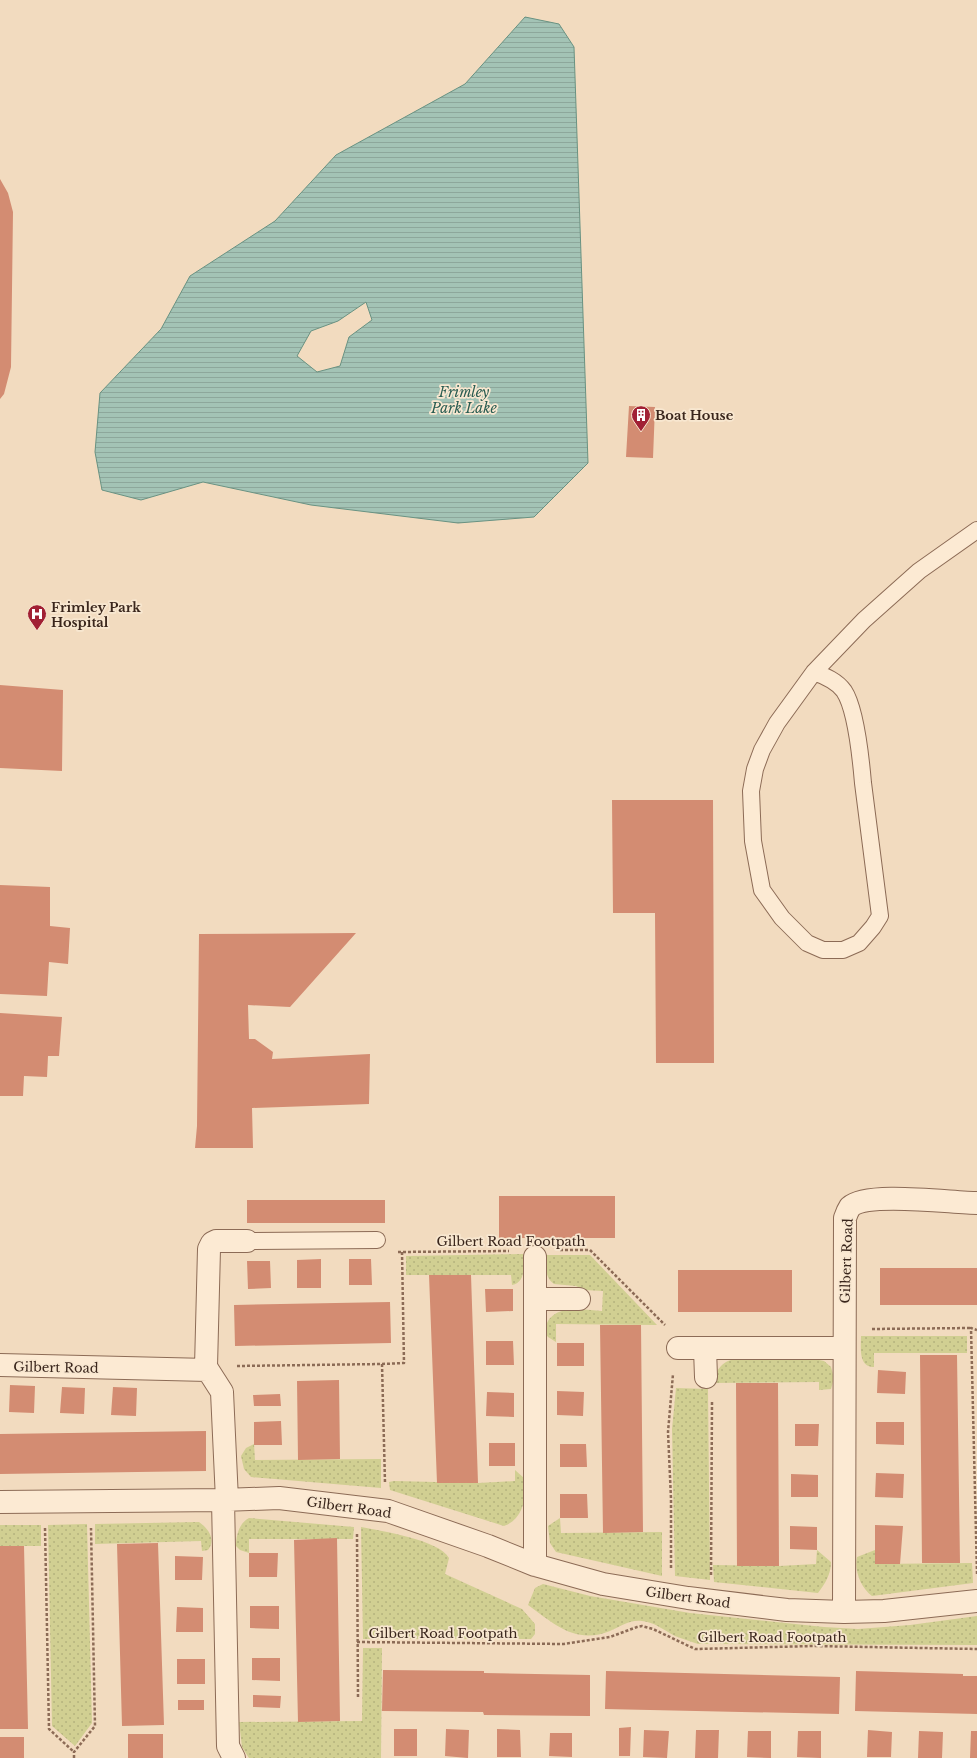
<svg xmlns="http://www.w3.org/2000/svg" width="977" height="1758" viewBox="0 0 977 1758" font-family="'Libre Baskerville',serif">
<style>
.grass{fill:url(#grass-dots)}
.water{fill:url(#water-rules);stroke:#699282;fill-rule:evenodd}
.building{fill:#d38c72}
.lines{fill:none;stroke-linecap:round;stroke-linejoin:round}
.service-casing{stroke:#8c6b56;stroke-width:18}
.minor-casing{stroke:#8c6b56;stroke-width:24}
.path{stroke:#8c6b56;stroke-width:2.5;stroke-dasharray:3 2;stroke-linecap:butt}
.service{stroke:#fcead3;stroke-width:16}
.minor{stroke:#fcead3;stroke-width:22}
.labels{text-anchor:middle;stroke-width:3.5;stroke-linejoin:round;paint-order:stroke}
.poi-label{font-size:13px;font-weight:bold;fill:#3a261c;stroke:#f8e7d0;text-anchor:start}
.street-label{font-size:13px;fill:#3a261c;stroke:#f8e7d0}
.water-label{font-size:14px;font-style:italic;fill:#295c51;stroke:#f8e7d0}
</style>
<defs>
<pattern id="grass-dots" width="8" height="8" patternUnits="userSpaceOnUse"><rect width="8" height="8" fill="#d1cf92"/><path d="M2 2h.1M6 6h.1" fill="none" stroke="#b4b27d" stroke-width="1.8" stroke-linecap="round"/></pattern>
<pattern id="water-rules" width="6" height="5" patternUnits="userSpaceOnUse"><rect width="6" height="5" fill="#a3c3b5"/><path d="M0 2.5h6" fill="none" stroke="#8da79b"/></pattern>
</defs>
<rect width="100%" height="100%" fill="#f2dbbf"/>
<path class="grass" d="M523,1254C523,1265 527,1282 512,1285L511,1275H406V1256Z
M546,1255H590L657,1325L556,1324V1342L548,1337L545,1333C546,1303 582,1309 602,1311L603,1291L584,1290L576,1286L554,1284C544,1277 546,1265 546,1255Z
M861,1336H967V1353H874V1367C858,1367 861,1347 861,1336Z
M735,1359H814L824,1361L831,1367L834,1378L831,1389L819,1390V1382L711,1383C716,1372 721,1361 735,1359Z
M676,1388L708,1389L710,1580L675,1576L672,1429Z
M254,1444L255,1460L381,1459V1488L251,1477L244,1469L241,1456L246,1448Z
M515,1470L524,1478C527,1496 524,1519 504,1526L390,1490L389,1482L394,1481L478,1483L515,1481Z
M249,1518L354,1527L353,1539H249V1553L240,1550L236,1546C236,1536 239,1523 249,1518Z
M560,1518L561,1533L662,1532V1576L556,1552L550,1543L548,1526Z
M199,1522C209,1529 216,1540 208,1550L202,1551L201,1541L95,1544V1524Z
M87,1524L92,1723L75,1746L52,1726L48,1525Z
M0,1525H41V1546H0Z
M361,1527C381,1531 440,1540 449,1558L445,1574L522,1609L535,1624V1634L531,1639H363Z
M817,1550L831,1562C831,1574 825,1584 818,1593L714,1582L713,1565L779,1566L816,1564Z
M875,1550V1564L972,1563L973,1583L872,1596C861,1588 854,1571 857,1557Z
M543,1584L590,1596L690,1613L824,1627L858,1629L910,1625L977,1616V1645L698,1644C690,1641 682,1639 675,1636C664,1630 654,1622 642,1621C631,1619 619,1627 610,1631C576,1645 554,1624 528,1605L535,1588Z
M363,1648H382L381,1758H249L242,1747L239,1722L362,1721Z"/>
<path class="water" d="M525,17L559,24L574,47L588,463L534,517L458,523L311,505L203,482L141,500L102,490L95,452L100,393L161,329L190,276L275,221L336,155L465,84ZM366,302L372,320L349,337L340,366L317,372L297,356L311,331L338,321Z"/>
<path class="building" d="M0,179L8,193L13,212L11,367L4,394L0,399Z
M629,406L655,407L653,458L626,457Z
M0,685L63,690L62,771L0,768Z
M612,800H713L714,1063H656L655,913H613Z
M0,885L50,887V926L70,928L68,964L49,962L47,996L0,994Z
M356,933L290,1007L248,1005L249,1039H255L273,1052L272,1059L370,1054L369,1104L252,1108L253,1148H195L197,1126L199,934Z
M0,1013L62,1017L59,1056H48L47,1077L24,1076L23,1096H0Z
M499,1196H615V1238H499Z
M247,1200H385V1223H247Z
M321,1259V1288H297V1260Z
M349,1259H371L372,1285H349Z
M247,1261H270L271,1288L248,1289Z
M880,1268H977V1305H880Z
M678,1270H792V1312H678Z
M429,1275H471L478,1483H437Z
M485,1289H513V1311L486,1312Z
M390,1302L391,1343L235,1346L234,1305Z
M600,1325H641L643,1532L603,1533Z
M486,1341H513L514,1365H486Z
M557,1343H584V1366H557Z
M920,1355H957L960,1563H922Z
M878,1370L906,1372L905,1394L877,1393Z
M339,1380L340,1459L298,1460L297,1381Z
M736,1383H778L779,1566H737Z
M10,1385L35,1386L34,1413L9,1412Z
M62,1387L85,1388L84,1414L60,1413Z
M113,1387L137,1388L136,1416L111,1415Z
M557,1391L584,1392L583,1416L557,1415Z
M487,1392L514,1393V1417L486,1416Z
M280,1394L281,1406H254L253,1395Z
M281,1421L282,1445H254V1422Z
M876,1422H904V1445L876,1444Z
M795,1424H819L818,1446H795Z
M206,1431V1471L0,1474V1434Z
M489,1443H515V1466H489Z
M560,1444H586L587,1467H560Z
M876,1473L904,1474L903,1498L875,1497Z
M791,1474L818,1475V1497H791Z
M560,1494H587L588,1518H560Z
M875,1525L903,1526L900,1564H875Z
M790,1526L817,1527V1550L790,1549Z
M337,1538L340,1721L298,1722L294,1540Z
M158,1543L164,1725L122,1726L117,1544Z
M0,1546H24L28,1729H0Z
M249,1553H278L277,1577H249Z
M175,1556L203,1557L202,1580H175Z
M250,1606H279V1629L250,1628Z
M177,1607L203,1608V1632H176Z
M252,1658H280V1681L252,1680Z
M177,1659H205V1684H177Z
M383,1670L484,1671V1673L590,1675V1716L484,1715L483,1712L382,1711Z
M606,1671L840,1677L839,1714L605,1709Z
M856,1671L963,1674V1676H977V1714L855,1711Z
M253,1695L281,1696L280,1708L253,1707Z
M178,1700H204V1710H178Z
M631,1727L630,1756H619V1728Z
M394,1729H417V1756H394Z
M446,1729L469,1730L468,1758L445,1756Z
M497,1729L520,1730L521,1757H497Z
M644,1730L669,1731L667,1758L643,1757Z
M696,1730H719L718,1758H695Z
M868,1730L892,1732L891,1757H867Z
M748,1731H771V1758L747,1757Z
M798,1731H821V1758L797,1757Z
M919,1731L943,1732L942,1758H918Z
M971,1731H977V1758H970Z
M550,1733H572V1757L549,1756Z
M128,1734H163V1758H128Z
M0,1737H24V1758H0Z"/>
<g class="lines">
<defs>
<path id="service" d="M814,672C825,676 837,681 844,691C856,709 861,760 863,783C869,827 874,872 880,916L873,927L859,943L843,950H823L807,943L782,918L762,890L753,841L751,791L755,769L762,750L777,723L814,672L864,620L919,571L977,530
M247,1241L377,1240"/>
<path id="minor" d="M535,1299H579
M678,1348H844
M705,1349L706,1377
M0,1365L208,1370
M223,1500L228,1746L234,1758
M227,1500L222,1392L206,1367L209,1249L212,1243L216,1241H247
M0,1502L223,1500L279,1498L388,1511L488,1546L535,1565L603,1584L688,1598L787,1610L844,1612L884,1611L977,1601
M535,1565V1257
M844,1612L845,1218C846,1215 848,1210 850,1207C867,1191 952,1203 977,1203"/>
</defs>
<use href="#service" class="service-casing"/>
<use href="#minor" class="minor-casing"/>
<path class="path" d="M560,1250H590L665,1325
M398,1252L509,1251
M872,1329L971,1328
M382,1364L404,1363L402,1252
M237,1366L382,1364L385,1483
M45,1528L49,1729L74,1752
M357,1534L358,1698
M671,1568V1499L668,1432L673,1374
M977,1574L971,1328L977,1330
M711,1575L712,1402
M357,1642L564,1644L610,1637L637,1627L642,1626L653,1629L695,1649L814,1646L977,1649
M74,1758V1752L95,1726L91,1528"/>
<use href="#service" class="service"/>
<use href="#minor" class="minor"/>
</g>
<defs>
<symbol id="building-pin" viewBox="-11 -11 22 30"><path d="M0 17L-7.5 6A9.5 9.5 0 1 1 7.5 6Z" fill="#a12034" stroke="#f8e7d0"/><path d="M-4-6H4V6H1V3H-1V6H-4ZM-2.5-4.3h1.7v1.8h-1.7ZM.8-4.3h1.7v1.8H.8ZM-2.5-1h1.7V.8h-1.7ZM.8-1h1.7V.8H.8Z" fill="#fff"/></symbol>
<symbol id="hospital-pin" viewBox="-11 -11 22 30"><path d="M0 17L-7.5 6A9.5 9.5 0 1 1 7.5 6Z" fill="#a12034" stroke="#f8e7d0"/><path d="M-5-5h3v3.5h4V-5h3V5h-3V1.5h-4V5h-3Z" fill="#fff"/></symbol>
</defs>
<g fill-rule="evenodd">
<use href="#building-pin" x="630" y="404" width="22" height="30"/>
<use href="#hospital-pin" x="26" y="603" width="22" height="30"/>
</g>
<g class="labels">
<g class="poi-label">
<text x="655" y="420">Boat House</text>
<text x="51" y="612">Frimley Park<tspan x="51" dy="15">Hospital</tspan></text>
</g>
<g class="street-label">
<text x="511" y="1246">Gilbert Road Footpath</text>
<text transform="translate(846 1261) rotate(-88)" y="5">Gilbert Road</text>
<text transform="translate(56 1367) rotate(1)" y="5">Gilbert Road</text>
<text transform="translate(349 1507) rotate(8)" y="5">Gilbert Road</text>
<text transform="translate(688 1597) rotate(8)" y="5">Gilbert Road</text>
<text x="443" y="1638">Gilbert Road Footpath</text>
<text x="772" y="1642">Gilbert Road Footpath</text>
</g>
<g class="water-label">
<text x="464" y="397">Frimley<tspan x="464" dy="16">Park Lake</tspan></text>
</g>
</g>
</svg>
